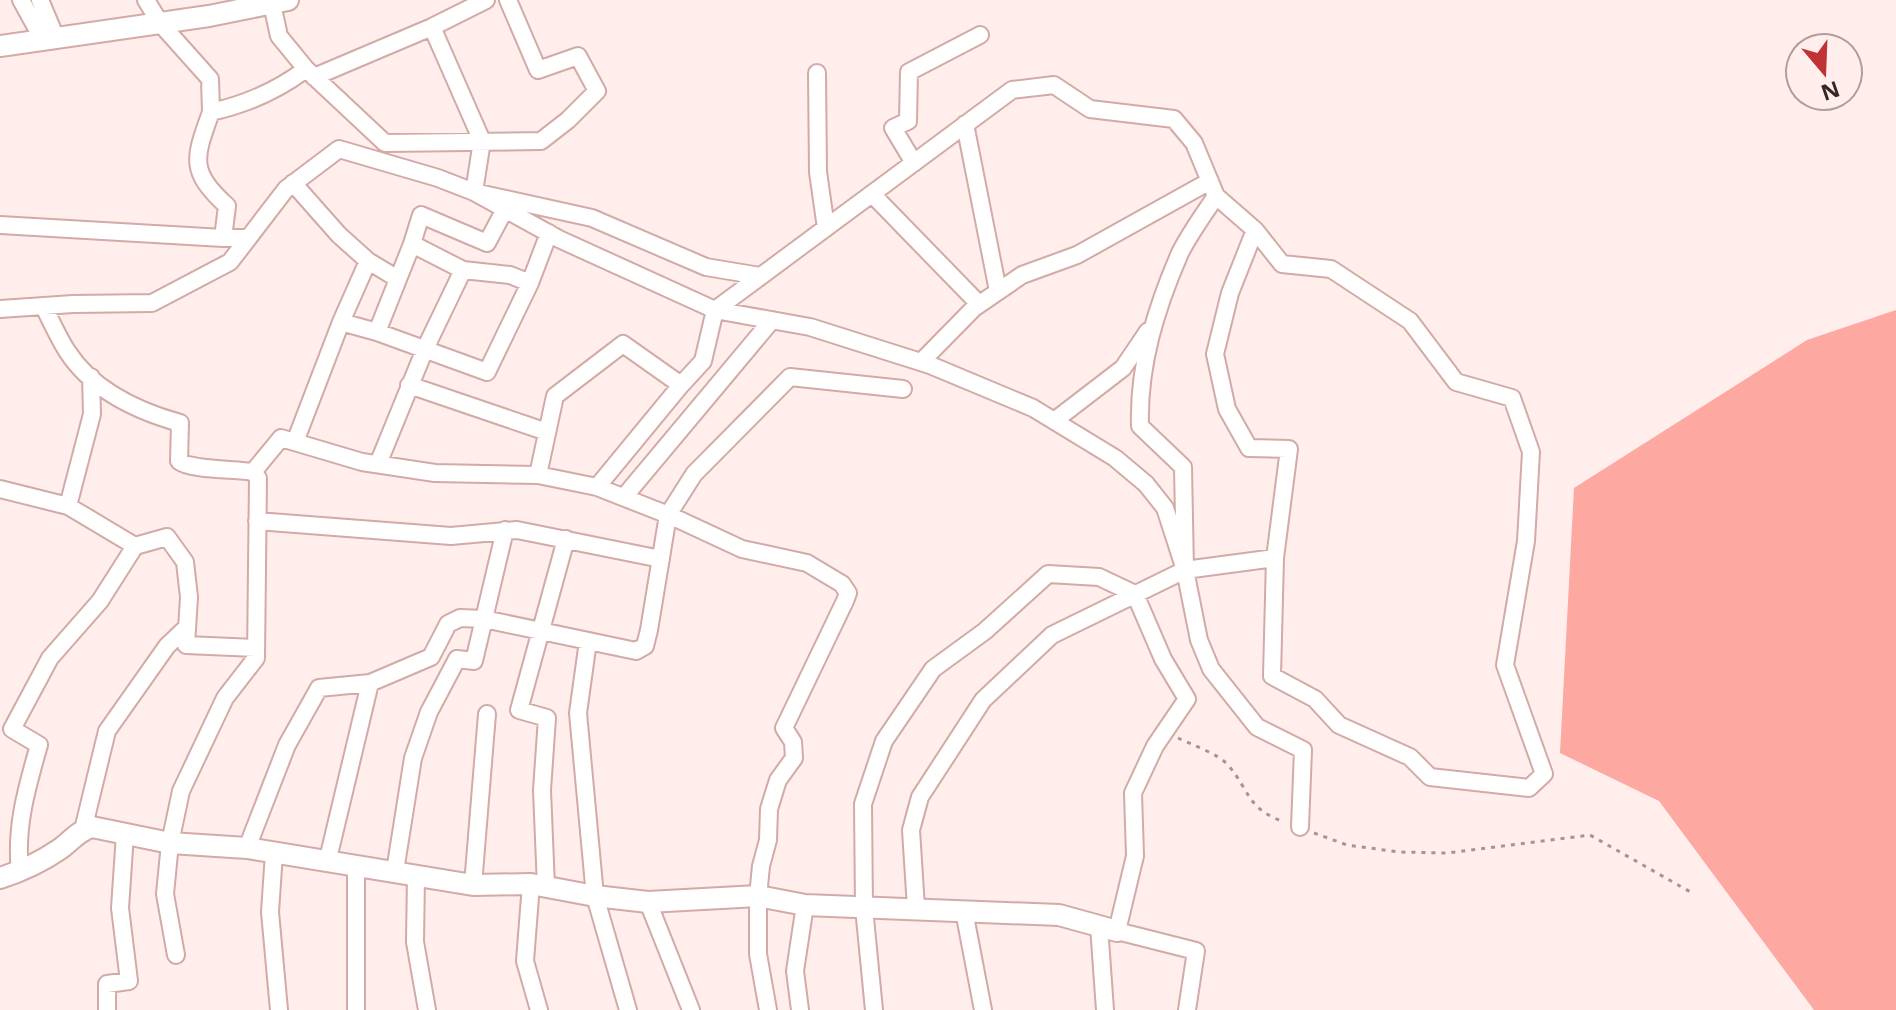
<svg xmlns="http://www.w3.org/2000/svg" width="1896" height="1010" viewBox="0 0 1896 1010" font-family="'Noto Sans',sans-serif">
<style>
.forest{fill:#fda8a0}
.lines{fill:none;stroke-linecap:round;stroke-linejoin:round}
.minor-casing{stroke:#d2aaa6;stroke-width:20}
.tertiary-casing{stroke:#d2aaa6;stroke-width:24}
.path{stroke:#a59492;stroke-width:3;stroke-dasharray:4 6;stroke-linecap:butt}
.minor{stroke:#fff;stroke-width:16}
.tertiary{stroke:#fff;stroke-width:20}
</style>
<rect width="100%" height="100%" fill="#ffeeec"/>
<path class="forest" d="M1896,310V1010H1814L1659,801L1560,753L1574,488L1807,340Z"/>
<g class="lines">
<defs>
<path id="minor" d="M21,0L43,40
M40,0L56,38
M146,0L160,23L210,79L211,112C247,104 277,91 306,69L385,143L541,141L568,120L597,91L578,56L538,70L508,0
M272,4L279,36L306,69
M432,27L486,0
M817,73L818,172L826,228
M314,77L432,27L482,141L474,192L592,218L706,267L760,276
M211,112C194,159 189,171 227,206L223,238
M965,124L998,291
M914,163L893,128L908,121L909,72L980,35
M293,183L339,235L368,261
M872,194L979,304
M1216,196C1204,214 1190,233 1180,253C1156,308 1138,366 1140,426L1183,467L1185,570L1199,640L1211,669L1257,727L1303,750L1300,827
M0,225L223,238H248
M1255,230L1230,293L1215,354L1227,409L1249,448L1289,449L1275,558
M412,244L421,215L487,243L505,209
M44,307C51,321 58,337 67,351C92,390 137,411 180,423L179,461C190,470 235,469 253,472L258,478L256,658L225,698L181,791L170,843L165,894L176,955
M0,309L73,304L152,303L230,262L286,189L339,149L438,178L474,192L559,239L715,310L810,327L930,365L1033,408L1115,458L1146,484L1165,508L1185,570L1275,558L1272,676L1315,699L1339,725L1410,757L1430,777L1529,788L1544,774L1505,665L1526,541L1531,452L1512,398L1456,382L1410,321L1331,269L1282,264L1255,230L1216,196L1194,143L1174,119L1090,109L1054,85L1012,90L715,310L703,361L681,385L623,344L555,396L538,475
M341,322L368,261L398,279
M377,332L487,372L530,283
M921,362L974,308L1022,275L1077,255L1210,181
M409,385L547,432
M1054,421L1123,368L1148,331
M295,442L341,322L377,332L412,244L463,270L510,275L530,283L549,233
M378,464L425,349L463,270
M253,472L281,438L362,462L435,473L538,475L597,487L671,516L742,549L807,563L842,584L848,593L845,601L784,728L793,742L794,758L778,780L769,809L768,840L761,866L758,896V954L768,1010
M597,487L681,385
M0,489L68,506L92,414L91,377
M624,497L772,320
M257,521L451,536L517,530L661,559
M135,546L167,537L185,562L189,597L186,645L256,648
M588,641L578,713L595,896L628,1010
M83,830L107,731L167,646L187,627
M247,848L287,745L319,688L370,683L431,657L448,624L460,618L484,619L636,651L645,646L649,630L668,515L694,474L790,377L903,389
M274,853L270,912L279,1010
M327,863L370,683
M20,871C15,827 27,787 39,745L12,729L50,658L100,601L135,546L68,506
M395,871L413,758L429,712L457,659L474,661L505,530
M416,875L415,942L427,1010
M531,884L525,961L539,1010
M473,885L487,714
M546,887L542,790L547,718L519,710L566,539
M648,902L691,1010
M916,908L911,830L920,797L983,700L1052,635L1185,570
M964,911L983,1010
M1099,926L1105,1010
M107,1010V984L129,981L120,908L125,834
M356,1010V866
M800,1010L795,971L805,905
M874,1010L864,908L863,804L884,741L933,669L985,631L1048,574L1099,577L1135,594L1163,659L1187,699L1155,746L1133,793L1135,856L1117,931L1196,951L1187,1010"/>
<path id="tertiary" d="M0,46L209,16L288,0
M0,878C22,871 41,862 60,849C71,841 78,831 92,827L170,843L247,848L473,885L531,884L595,896L648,902L758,896L805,905L1059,915L1117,931"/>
</defs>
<use href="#minor" class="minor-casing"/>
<use href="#tertiary" class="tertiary-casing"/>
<path class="path" d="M1178,738C1192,745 1217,753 1228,765C1251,792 1246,808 1284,822
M1314,833L1347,845L1399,852L1447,853L1590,835L1694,894"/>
<use href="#minor" class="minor"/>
<use href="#tertiary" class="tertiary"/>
</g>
<g transform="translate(1824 72) rotate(161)"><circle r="38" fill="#ffeeec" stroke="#af9e9c" stroke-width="2"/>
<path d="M0-6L14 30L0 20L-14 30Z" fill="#c13234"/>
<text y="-12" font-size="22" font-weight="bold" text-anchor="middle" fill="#362725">N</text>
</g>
</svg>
